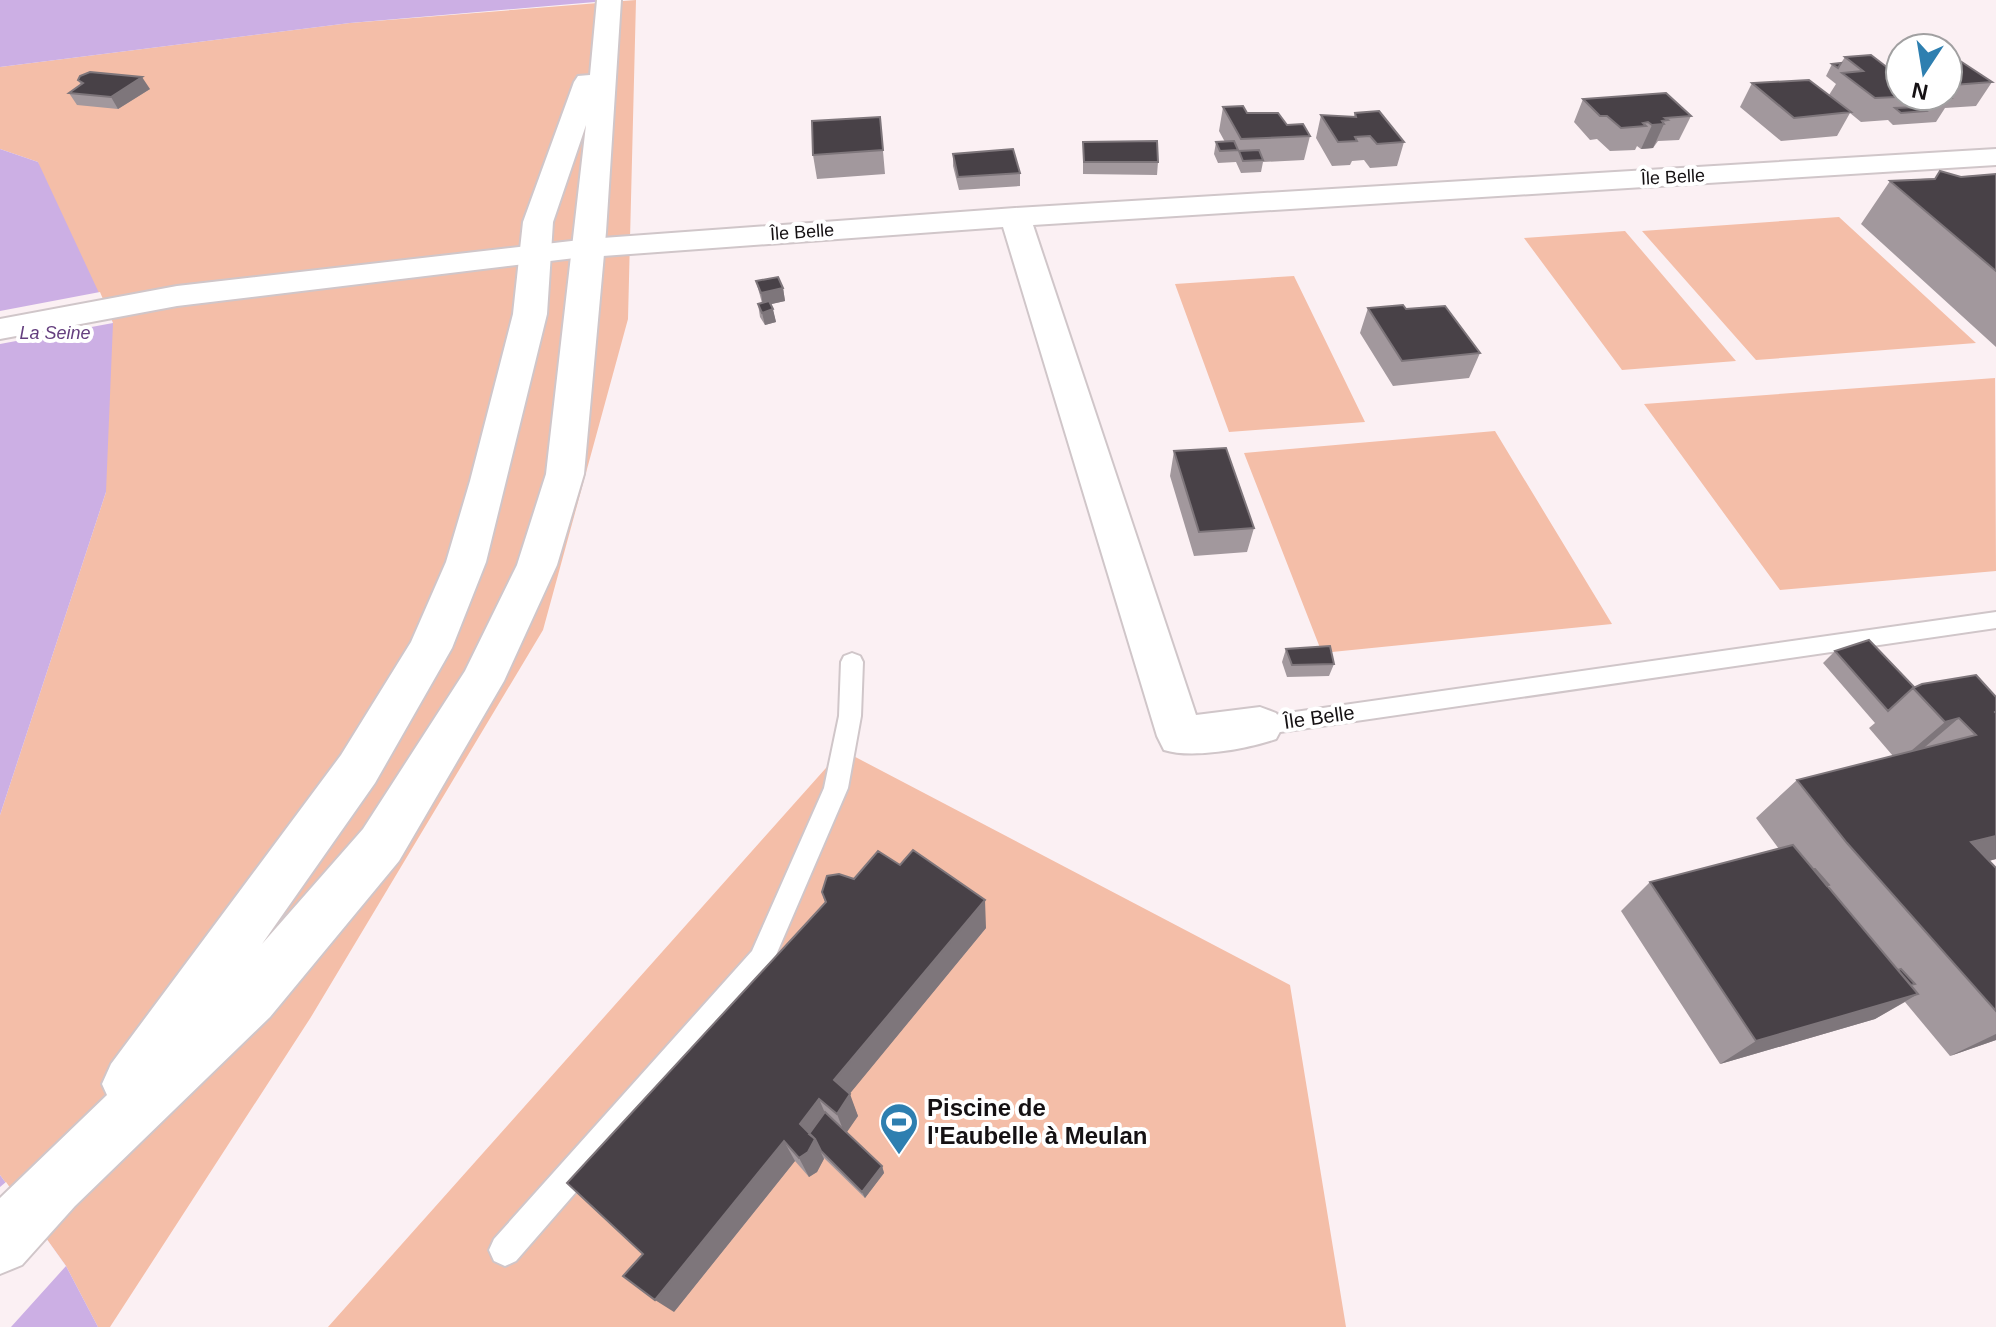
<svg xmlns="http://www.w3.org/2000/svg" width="1996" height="1327" viewBox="0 0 1996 1327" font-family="Arial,sans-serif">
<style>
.green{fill:#f4bea8}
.water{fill:#ccafe4}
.pier{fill:#fbf0f3}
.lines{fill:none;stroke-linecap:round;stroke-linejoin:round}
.service-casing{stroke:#d0c6c9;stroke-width:4}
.minor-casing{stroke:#d0c6c9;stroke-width:4}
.tertiary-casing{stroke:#d0c6c9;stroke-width:4}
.primary-casing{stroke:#d0c6c9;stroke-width:4}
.service{fill:#fff;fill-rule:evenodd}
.minor{fill:#fff;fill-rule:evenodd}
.tertiary{fill:#fff;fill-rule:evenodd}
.primary{fill:#fff;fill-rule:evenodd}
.wall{fill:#a2989d}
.shaded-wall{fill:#7e767b}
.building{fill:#484147;stroke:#7e767b;stroke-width:2}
.labels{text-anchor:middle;stroke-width:8;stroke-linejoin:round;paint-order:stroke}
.far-street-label{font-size:18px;fill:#151113;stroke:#fff}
.far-water-label{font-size:18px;font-style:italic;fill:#643e7e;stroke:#fff}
.street-label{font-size:20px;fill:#151113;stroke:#fff}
.near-poi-label{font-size:24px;font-weight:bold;fill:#151113;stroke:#fff;text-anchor:start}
</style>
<rect width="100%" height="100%" fill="#fbf0f3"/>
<path class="green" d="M636,0L628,319L543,630L311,1017L110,1327H98L66,1266L0,1175V815L106,492L38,162L0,149V67L350,23Z
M1839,217L1976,343L1756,360L1642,231Z
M1625,231L1736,361L1622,370L1524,238Z
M1294,276L1365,422L1229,432L1175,284Z
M1995,378L1996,571L1780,590L1644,404Z
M1495,431L1612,624L1322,653L1244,453Z
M842,750L1290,985L1346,1327H328Z"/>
<path class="water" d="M0,0H618L350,23L0,67Z
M0,149L38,162L113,323L106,492L0,815Z
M0,1175L66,1266L98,1327H0Z"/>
<path class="pier" d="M100,292L113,323L0,344V311Z
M6,1182L66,1266L11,1327H0V1187Z"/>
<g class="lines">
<defs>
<path id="service" d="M1996,612V628L1260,735L1252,733L1249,726L1252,719L1260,717Z
M852,653L860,656L863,662L861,716L848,788L770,969L516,1261L505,1266L494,1261L489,1250L494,1239L752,951L824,788L839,716L841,662L844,656Z"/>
<path id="minor" d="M1996,149V165L1033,225L1196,715L1260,707L1276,713L1283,726L1276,739C1247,749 1192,759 1164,750L1157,736L1003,227L589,257L578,255L573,248L578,241L589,239L1015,208Z"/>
<path id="tertiary" d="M589,239L600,241L605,248L600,255L177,306L0,339V319L177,286Z"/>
<path id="primary" d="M597,0H621L606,232L584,474L557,565L504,681L399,861L270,1017L75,1206L22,1265L0,1274V1198L107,1095L102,1084L111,1064L341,755L411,642L446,562L470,481L513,314L523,222L574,82L578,76L590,75ZM586,125L546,474L517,565L465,671L363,829L262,944L375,783L452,648L486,562L547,314L553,222Z"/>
</defs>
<use href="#service" class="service-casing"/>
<use href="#minor" class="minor-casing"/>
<use href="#tertiary" class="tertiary-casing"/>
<use href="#primary" class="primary-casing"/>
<use href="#service" class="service"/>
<use href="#minor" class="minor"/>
<use href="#tertiary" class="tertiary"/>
<use href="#primary" class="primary"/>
</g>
<path class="wall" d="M1898,50H1900V96H1948V53L1992,82L1976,106L1945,108L1936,122L1893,125L1888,120L1861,122L1850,113L1837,136L1781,141L1740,107L1752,83L1829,95L1836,84L1826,76L1832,64L1841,63L1845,57L1887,67Z
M78,80L150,89L118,109L77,105L69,93L81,85Z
M1583,99L1691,116L1679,140L1658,141L1653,148L1641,149L1637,146L1635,150L1610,151L1597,139L1590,140L1574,122Z
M1223,107L1287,125L1310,136L1304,160L1263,162L1261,172L1241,173L1236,162L1218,163L1214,154L1216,142H1225L1219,131Z
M1355,113L1404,142L1397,166L1370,168L1364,160L1352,161L1350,165L1332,166L1316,138L1321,115L1354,117Z
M880,117L885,174L817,179L813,155Z
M1083,142L1158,162L1157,175L1083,174Z
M953,154L1020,173V186L959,190L953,166Z
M1996,174V347L1861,224L1890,181Z
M756,281L783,288L785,301L771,304L776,322L765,325L760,317L758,304L762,303Z
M1368,308L1480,353L1469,378L1393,386L1360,333Z
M1174,451L1254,528L1247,552L1194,556L1170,476Z
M1286,649L1334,664L1329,676L1287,677L1282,662Z
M1835,651L1914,687L1996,697V859L1989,861L1996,868V1040L1950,1056L1905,1002L1875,1019L1720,1064L1621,911L1650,882L1779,849L1756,818L1797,780L1893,756L1869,728L1875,723L1823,663Z
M822,892L986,928L849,1094L858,1116L846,1132L882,1166L884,1173L865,1198L824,1158L817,1172L809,1177L795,1161L674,1312L825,903Z"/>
<path class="shaded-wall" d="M142,77L150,89L118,109L111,97Z
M1664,124L1653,148L1641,149L1652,125Z
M783,288L785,301L763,306L761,293Z
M773,309L776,322L765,325L762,313Z
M1959,718L1912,758L1898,762L1945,722Z
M1996,836V859L1919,879L1971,842Z
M985,900L986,928L843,1102L834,1080Z
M1918,994L1875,1019L1720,1064L1756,1041Z
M1996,1034V1040L1950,1056Z
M850,1094L858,1116L845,1135L837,1114Z
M819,1099L828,1120L812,1142L800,1124Z
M815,1139L824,1159L817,1172L809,1177L799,1158Z
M784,1141L795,1161L674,1312L655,1300Z
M882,1166L884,1173L865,1198L862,1192Z"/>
<path class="building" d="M1948,53L1992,82L1953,85L1948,82Z
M1871,55L1897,75L1900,74V96H1919L1875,98L1842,73L1863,71L1845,57Z
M1841,63L1838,68L1832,64Z
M90,72L142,77L111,97L69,93L83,83L78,80L80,76Z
M1809,80L1851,112L1794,118L1752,83Z
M1666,93L1691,116L1665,118L1668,120L1662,121L1664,124L1652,125L1648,122L1643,123L1646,126L1621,128L1607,116H1600L1583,99Z
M1928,96H1948L1951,98L1934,100Z
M1243,106L1247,113H1278L1287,125L1303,124L1310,136L1241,139L1223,107Z
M1920,107L1926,111L1901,113L1895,108Z
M1379,111L1404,142L1377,144L1370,136L1355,137L1357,141L1338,142L1321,115L1356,117L1355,113Z
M880,117L883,150L813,155L812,121Z
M1157,141L1158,162H1084L1083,142Z
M1234,141L1238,150L1220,151L1216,142Z
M1013,149L1020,173L958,177L953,154Z
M1259,150L1263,160L1243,161L1239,151Z
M1940,171L1961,177L1996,174V271L1890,181L1935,179Z
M778,277L783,288L761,293L756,281Z
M769,301L773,309L762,313L758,304Z
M1403,305L1406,309L1445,306L1480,353L1402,361L1368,308Z
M1226,448L1254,528L1199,532L1174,451Z
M1869,640L1914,687L1888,711L1835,651Z
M1330,646L1334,664L1292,665L1286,649Z
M1976,675L1996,697V711L1995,712L1996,713V836L1971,842L1996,868V1011L1847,843L1797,780L1976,735L1959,718L1945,722L1913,688L1922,684Z
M1793,845L1918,994L1756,1041L1650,882Z
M913,850L985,900L834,1080L850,1094L837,1114L819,1099L800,1124L815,1139L808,1152L799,1158L784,1141L655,1300L623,1276L643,1254L567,1183L826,902L822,892L827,876L839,874L854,879L878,851L900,865Z
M1813,869H1815L1829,885L1827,886Z
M1901,969L1915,984L1911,985L1898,970Z
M825,1112L882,1166L862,1192L821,1151L815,1139L809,1134Z"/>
<defs>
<symbol id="stadium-pin" viewBox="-11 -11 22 30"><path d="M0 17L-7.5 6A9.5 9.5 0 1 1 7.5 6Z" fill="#2e7fb0" stroke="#fff"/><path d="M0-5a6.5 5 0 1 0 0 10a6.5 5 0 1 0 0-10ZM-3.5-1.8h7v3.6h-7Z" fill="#fff"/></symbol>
</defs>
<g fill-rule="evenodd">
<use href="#stadium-pin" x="877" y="1100" width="44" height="60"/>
</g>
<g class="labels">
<g class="far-street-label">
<text transform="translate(1673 177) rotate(-3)" y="6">Île Belle</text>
<text transform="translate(802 232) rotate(-4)" y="6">Île Belle</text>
</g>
<g class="far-water-label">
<text x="55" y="339">La Seine</text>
</g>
<g class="street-label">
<text transform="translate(1319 717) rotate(-8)" y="7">Île Belle</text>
</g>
<g class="near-poi-label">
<text x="927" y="1116">Piscine de<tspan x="927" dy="28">l'Eaubelle à Meulan</tspan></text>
</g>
</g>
<g transform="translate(1924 72) rotate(192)"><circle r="38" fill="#ffffff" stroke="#a1a0a1" stroke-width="2"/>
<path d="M0-6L14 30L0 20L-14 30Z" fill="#2e7fb0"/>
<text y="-12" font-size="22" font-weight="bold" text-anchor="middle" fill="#151113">N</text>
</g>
</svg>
